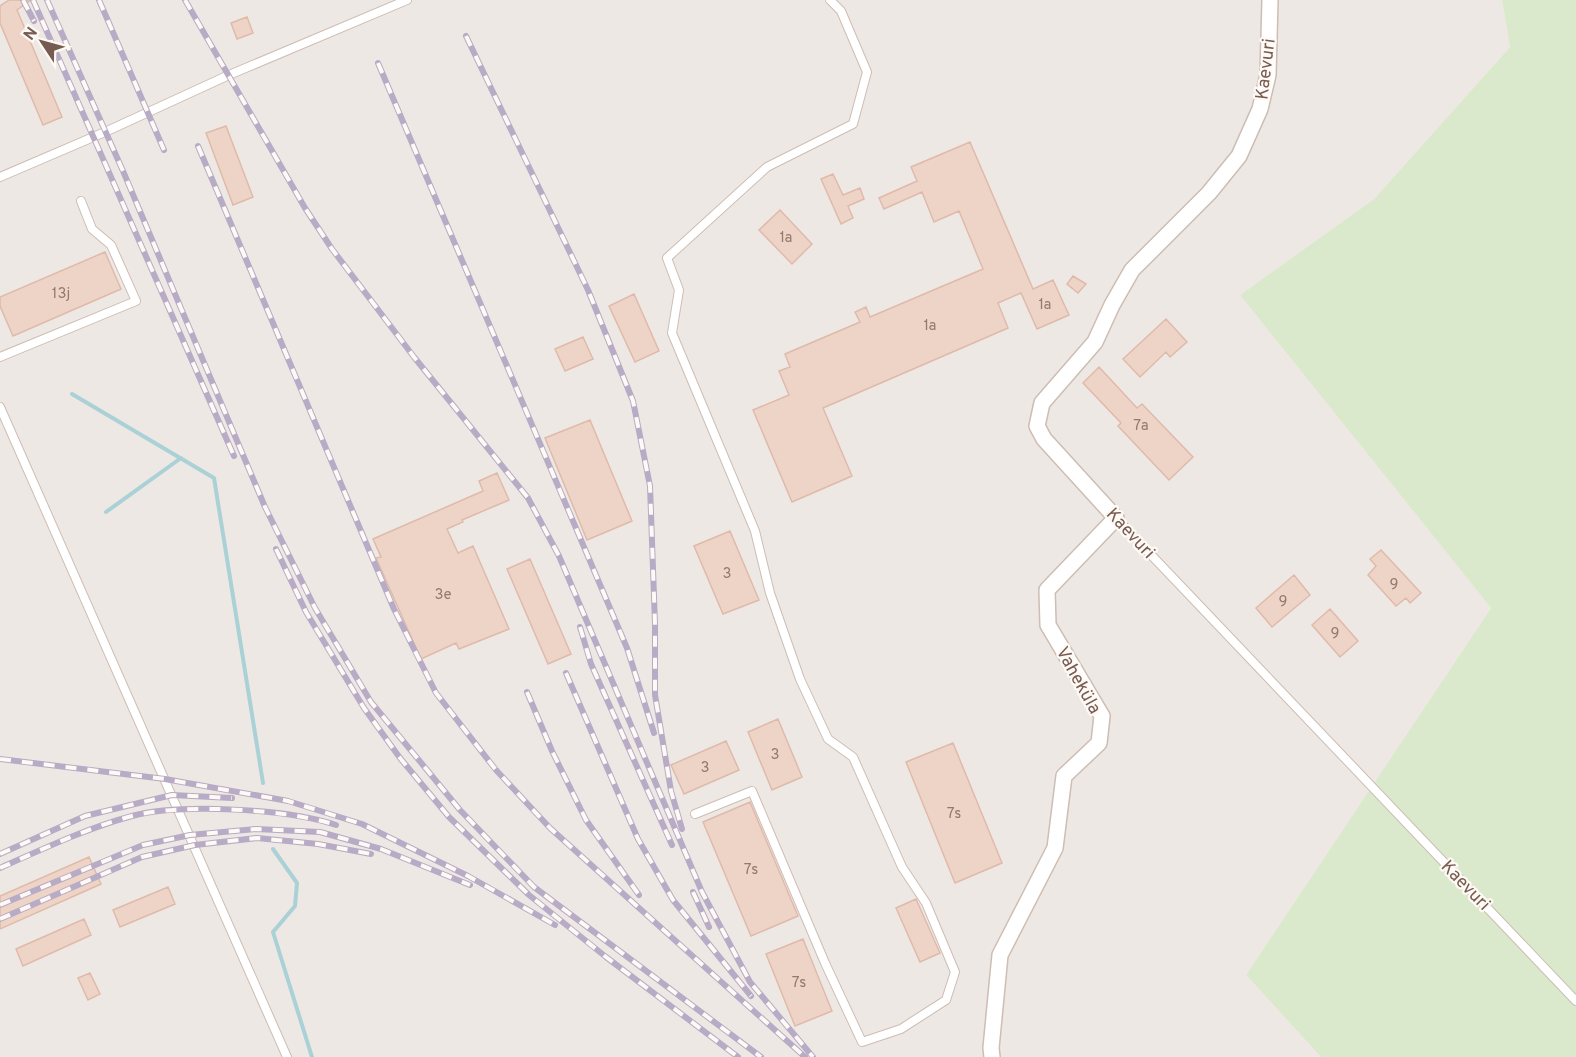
<svg xmlns="http://www.w3.org/2000/svg" width="1576" height="1057" viewBox="0 0 1576 1057" font-family="Overpass,sans-serif">
<style>
.industrial{fill:#eee8e5}
.green{fill:#dae8cc}
.lines{fill:none;stroke-linecap:round;stroke-linejoin:round}
.stream{stroke:#aad1d5;stroke-width:4}
.building{fill:#eed4c7;stroke:#dfbaa9;stroke-width:1.5}
.service-casing{stroke:#cdbdb3;stroke-width:10}
.minor-casing{stroke:#cdbdb3;stroke-width:18}
.service{stroke:#fff;stroke-width:8}
.minor{stroke:#fff;stroke-width:15}
.rail-casing{stroke:#b7abc5;stroke-width:6}
.rail{stroke:#fef9f4;stroke-width:4;stroke-dasharray:11;stroke-linecap:butt}
.labels{text-anchor:middle;stroke-width:4.5;stroke-linejoin:round;paint-order:stroke}
.number-label{font-size:15px;fill:#93796e}
.street-label{font-size:18px;fill:#755b51;stroke:#fef9f4}
</style>
<rect width="100%" height="100%" fill="#fbf5ed"/>
<path class="industrial" d="M0,0H1502L1510,47L1374,199L1240,295L1491,608L1246,975L1321,1057H0Z"/>
<path class="green" d="M1502,0H1576V1057H1321L1246,975L1491,608L1240,295L1374,199L1510,47Z"/>
<g class="lines">
<path class="stream" d="M72,394L214,478L263,783
M106,512L181,458
M273,849L297,883L295,906L273,932L312,1057"/>
</g>
<path class="building" d="M9,0H31L17,10L62,117L43,125L0,23V6Z
M247,17L253,33L237,39L231,23Z
M226,126L253,197L233,205L206,133Z
M970,142L1033,289L1053,280L1069,315L1037,329L1021,293L998,303L1008,328L823,408L852,476L792,502L753,410L789,395L779,371L790,367L785,354L860,322L855,312L866,307L870,317L983,269L959,211L934,222L922,192L884,209L879,198L917,181L911,167Z
M833,174L843,195L860,188L864,199L848,206L853,218L841,224L821,179Z
M780,210L812,244L792,264L759,230Z
M105,252L121,289L13,336L0,306V297Z
M1073,276L1086,284L1078,293L1067,284Z
M634,294L659,351L635,362L609,306Z
M1166,319L1187,342L1170,357L1166,352L1140,377L1123,359Z
M583,337L593,359L565,371L555,349Z
M1099,367L1137,408L1142,404L1193,457L1169,480L1118,426L1121,423L1083,383Z
M590,420L632,521L587,540L545,438Z
M497,473L509,500L462,520L463,522L447,529L458,553L473,546L509,629L459,649L456,643L421,659L376,558L381,557L373,539L483,491L479,481Z
M730,531L759,600L723,614L694,546Z
M1381,550L1421,593L1410,603L1406,598L1396,606L1368,575L1376,566L1370,559Z
M530,559L571,654L548,664L507,569Z
M1294,575L1310,595L1272,627L1256,608Z
M1330,609L1358,641L1340,657L1312,625Z
M778,719L802,777L772,790L748,732Z
M726,741L739,770L684,794L671,765Z
M953,743L1002,863L955,883L906,762Z
M750,802L798,916L751,936L703,822Z
M89,857L101,884L0,929V896Z
M168,887L175,904L120,927L113,910Z
M916,899L940,953L920,962L896,908Z
M84,919L91,935L23,966L16,949Z
M803,939L832,1011L795,1026L766,954Z
M90,973L100,994L88,1000L78,978Z"/>
<g class="lines">
<defs>
<path id="service" d="M0,177L105,132L229,75L407,0
M0,357L136,301L111,245L92,229L81,201
M0,407L287,1057
M1116,518L1576,1001
M695,814L752,791L825,963L862,1042L901,1029L946,1000L955,972L926,903L902,867L853,757L828,739L800,679L770,593L755,531L672,333L679,290L667,258L767,167L853,124L867,72L841,11L830,0"/>
<path id="minor" d="M992,1057L991,1048L1000,955L1055,848L1064,776L1099,743L1102,716L1048,625L1047,590L1116,518L1044,439L1037,426L1042,403L1095,342L1112,305L1132,270L1209,193L1239,156L1260,109L1268,75L1270,0"/>
</defs>
<use href="#service" class="service-casing"/>
<use href="#minor" class="minor-casing"/>
<use href="#service" class="service"/>
<use href="#minor" class="minor"/>
<defs>
<path id="rail" d="M23,0L34,21
M33,0L234,456
M47,0L123,171L265,507L315,608L371,702L460,810L534,887L761,1057
M99,0L164,150
M185,0L305,208L332,249L414,357L528,498L559,556L702,892L750,982L813,1057
M466,36L588,290L633,401L650,486L655,624V695L671,791L682,829
M378,63L627,648L654,733
M198,146L394,609L436,693L496,770L550,828L805,1057
M276,549L306,612L364,708L400,758L449,817L529,895L606,957L738,1057
M580,627L591,664L672,845
M566,673L638,839L673,900L751,996
M527,692L552,751L586,820L639,895
M0,759L165,779L288,801L362,824L468,876L555,925
M0,854L85,816L172,795L232,798
M0,868C43,849 87,828 132,816C181,803 288,809 336,825
M693,892L709,927
M0,905L143,845L190,835L256,829L320,832L381,849L470,885
M0,919L142,857L195,845L257,838L318,844L371,854"/>
</defs>
<use href="#rail" class="rail-casing"/>
<use href="#rail" class="rail"/>
</g>
<g class="labels">
<g class="number-label">
<text x="786" y="242">1a</text>
<text x="61" y="298">13j</text>
<text x="1045" y="309">1a</text>
<text x="930" y="330">1a</text>
<text x="1141" y="430">7a</text>
<text x="727" y="578">3</text>
<text x="1394" y="589">9</text>
<text x="443" y="599">3e</text>
<text x="1283" y="606">9</text>
<text x="1335" y="638">9</text>
<text x="775" y="759">3</text>
<text x="705" y="772">3</text>
<text x="954" y="818">7s</text>
<text x="751" y="874">7s</text>
<text x="799" y="987">7s</text>
</g>
<g class="street-label">
<text transform="translate(1265 69) rotate(-83)" y="6">Kaevuri</text>
<text transform="translate(1131 533) rotate(47)" y="6">Kaevuri</text>
<text transform="translate(1079 680) rotate(61)" y="6">Vaheküla</text>
<text transform="translate(1466 885) rotate(46)" y="6">Kaevuri</text>
</g>
</g>
<g transform="translate(42 42) rotate(306)" stroke="#fef9f4" stroke-width="4.5" paint-order="stroke">
<path d="M0-4.5L10 22L0 15L-10 22Z" fill="#755b51"/>
<text y="-9" font-size="16" font-weight="bold" text-anchor="middle" fill="#755b51">N</text>
</g>
</svg>
